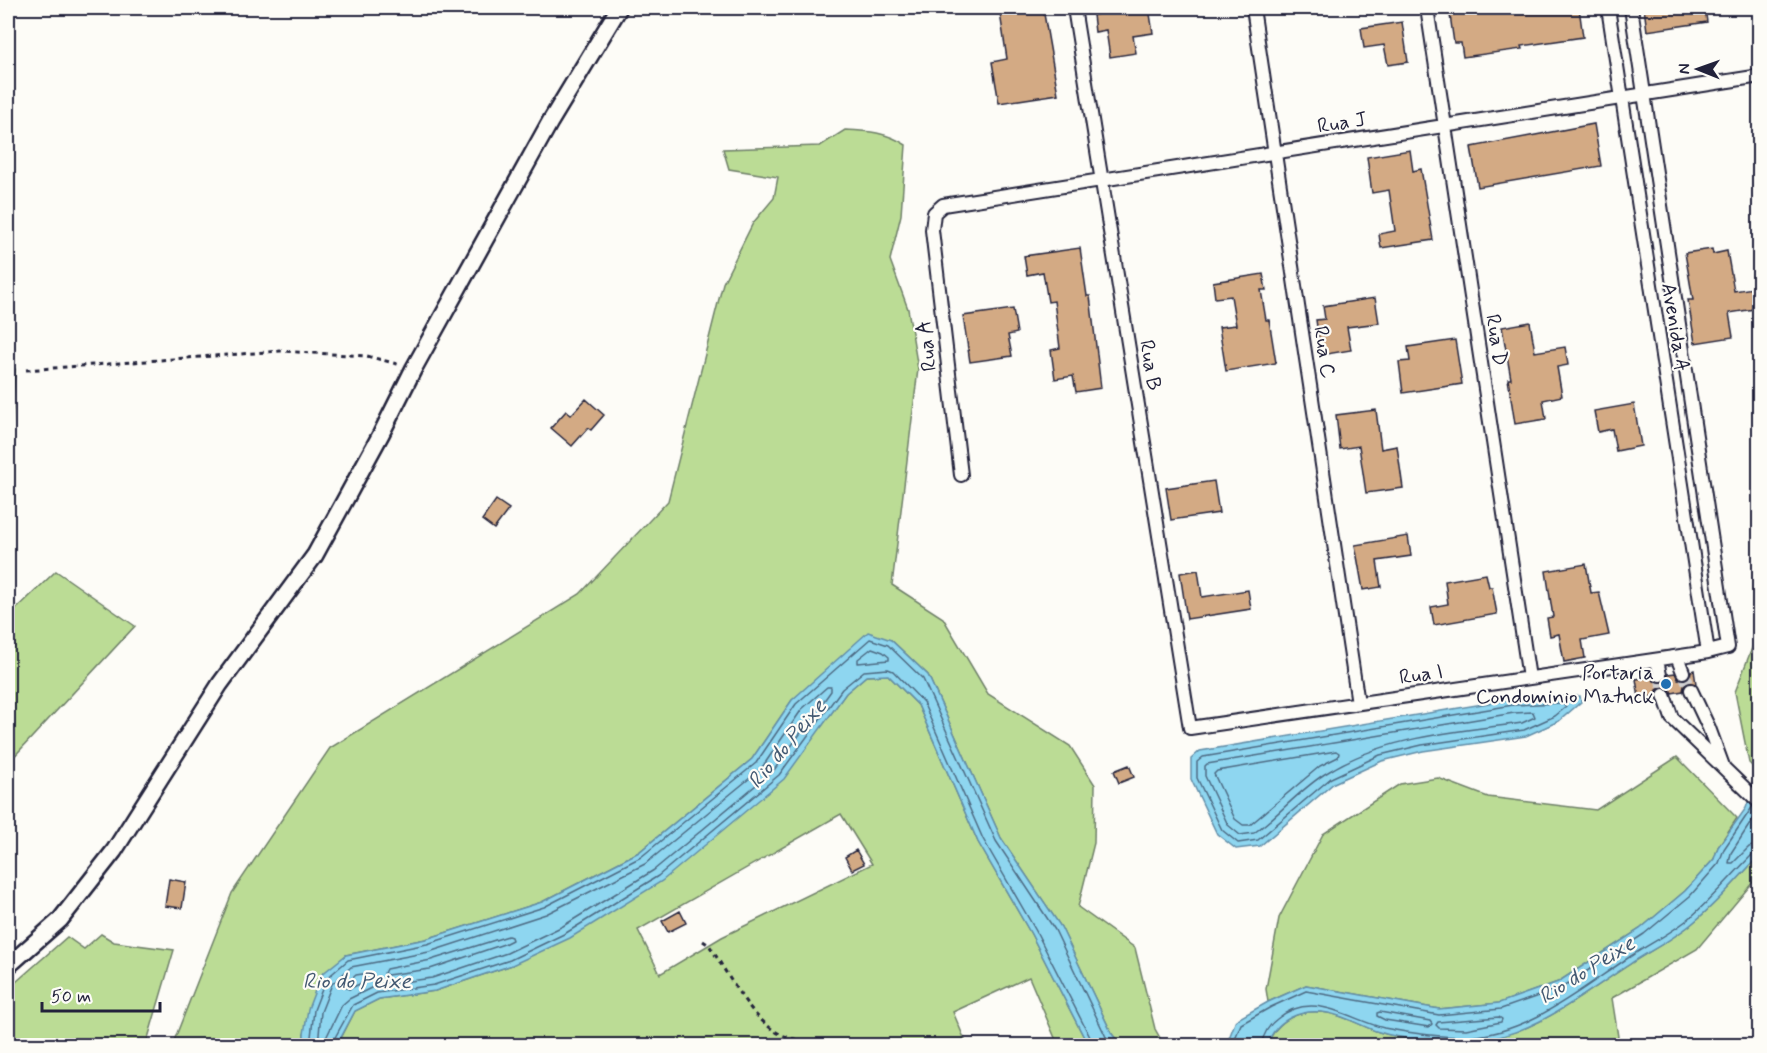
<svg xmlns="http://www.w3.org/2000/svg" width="1767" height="1053" viewBox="0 0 1767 1053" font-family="Mynerve,sans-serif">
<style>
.green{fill:#bbdc95;stroke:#6e7f68;stroke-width:1.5;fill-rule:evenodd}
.water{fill:#8ed6f0;stroke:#638ea8;stroke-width:1.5}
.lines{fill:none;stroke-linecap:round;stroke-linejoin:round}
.shore{stroke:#4d6a83;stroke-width:1.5}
.building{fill:#d3aa84;stroke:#22223b;stroke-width:1.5}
.minor-tunnel{stroke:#d1d0d1;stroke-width:12;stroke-dasharray:12 6;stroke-linecap:butt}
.minor-casing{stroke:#22223b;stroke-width:16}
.tertiary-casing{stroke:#22223b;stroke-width:20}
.path{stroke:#22223b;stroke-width:3;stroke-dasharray:4.5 4.5;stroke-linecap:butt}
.minor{stroke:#fdfcf7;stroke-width:12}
.tertiary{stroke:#fdfcf7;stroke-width:15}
.poi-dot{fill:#1f6fb2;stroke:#fdfcf7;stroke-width:2}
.labels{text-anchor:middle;stroke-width:4.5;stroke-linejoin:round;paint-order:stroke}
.street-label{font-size:21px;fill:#22223b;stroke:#fdfcf7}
.poi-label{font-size:21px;fill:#22223b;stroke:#fdfcf7;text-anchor:end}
.water-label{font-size:22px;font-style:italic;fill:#425871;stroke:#fdfcf7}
</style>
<rect width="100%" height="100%" fill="#fdfcf7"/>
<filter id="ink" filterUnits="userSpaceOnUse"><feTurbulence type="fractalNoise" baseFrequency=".0167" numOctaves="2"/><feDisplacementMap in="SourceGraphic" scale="12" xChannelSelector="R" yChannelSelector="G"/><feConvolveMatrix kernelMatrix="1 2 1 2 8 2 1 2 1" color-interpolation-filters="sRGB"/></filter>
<g filter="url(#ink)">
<path class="green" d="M845,130C869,131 886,132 906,145L901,215L890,260L908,309L918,369L892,585L943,618L988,694L1070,746L1095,785L1094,843L1078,907L1135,948L1155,1029L1164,1045H1121L1112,1034L1061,927L1001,838L928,675L891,640L792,700L752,759L639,852L542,902L426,939L346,955L304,1034V1045L172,1046L232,893L330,748L580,594L668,501L723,283L753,223L774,198L778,177L729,169L723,149L820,146Z
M8,364L15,369L8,478Z
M56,571L135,626L8,763V617Z
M1759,630V773L1749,763L1735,692Z
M888,675L918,705L978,842L1031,934L1088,1045H1058L1029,977L953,1012L967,1045L337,1046L355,1011L379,999L435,991L512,965L822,726L846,693L866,676ZM841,814L872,864L722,937L660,974L638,930Z
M1677,757L1737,818L1718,847L1714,859L1685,891L1640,929L1558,982L1500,1003L1439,1009L1306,985L1268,1002L1266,989L1279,918L1323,834L1400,784L1438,778L1488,797L1596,810Z
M1759,856V875L1697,949L1612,998L1619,1043L1650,1045L1267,1046C1276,1019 1301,1008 1328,1013C1346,1016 1363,1027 1379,1032C1400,1039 1447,1044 1469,1042C1531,1038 1580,996 1630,964C1651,950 1676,938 1695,921C1718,902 1738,878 1759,856Z
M101,934L114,942L174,950L146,1045H8V989L67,937L84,949Z"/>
<path class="water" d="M868,632L891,640L928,675L1001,838L1061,927L1112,1034L1121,1045H1088L1031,934L978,842L918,705L888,675L866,676L846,693L784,779L662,881L570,938L512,965L435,991L379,999L355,1011L337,1045H304V1034L308,1009L321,975L346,955L426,939L542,902L639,852L752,759L792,700Z
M1580,696L1581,702L1559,721L1526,736L1423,751L1382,761L1334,783L1260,846L1236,849L1217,834L1191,779V759L1200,751L1513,699Z
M1759,772V856C1738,878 1718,902 1695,921C1676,938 1651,950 1630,964C1580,996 1531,1038 1469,1042C1447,1044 1400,1039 1379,1032C1363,1027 1346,1016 1328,1013C1301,1008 1276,1019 1267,1045L1226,1046L1236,1020L1268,1002L1306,985L1439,1009L1499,1003L1558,982L1640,929L1685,891L1714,859L1718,847L1746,808Z"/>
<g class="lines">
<path class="shore" d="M872,648L883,652L889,657V660L858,663V659Z
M1563,703L1566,707L1555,716L1524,730L1422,745L1380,755L1331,778L1258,840L1238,843L1222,830L1197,778V762L1203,757L1513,705Z
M1533,712L1535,717L1522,723C1456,732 1386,736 1328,772C1302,787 1279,815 1254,833L1240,835L1228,825L1205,776V766L1207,764L1514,713Z
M1336,751L1339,753L1338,757L1320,766L1250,825H1243L1235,819L1214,774L1217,771Z
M1759,810L1731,853L1729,863H1733L1749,847L1760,844
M508,936L511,937L512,940L504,944L430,969L387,975L384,973L386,969L431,960Z
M369,973L372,975L370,979L349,989L345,987L346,984L356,975Z
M1380,1012L1430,1021L1432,1024L1429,1027L1385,1020L1377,1016V1013Z
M1499,1017L1502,1019L1501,1022L1466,1029L1439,1028L1436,1025L1438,1022Z
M310,1046L314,1010L326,979L348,960L427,944L544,907L641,857L756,763L796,704L870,639L888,645L923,679L996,841L1055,930L1106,1037L1114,1046
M318,1046L321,1012L332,984L351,967L429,952L546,914L645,864L761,769L802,709L827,687H831V691L774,770L654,870L563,926L507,953L432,978L375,986L349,999L342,1005L326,1038L325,1046
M333,1046V1041L353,1005L377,993L434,985L510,960L566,933L658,876L779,775L842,689L864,671L888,669L893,671L923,702L983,839L1036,931L1092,1041L1093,1046
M1232,1046L1241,1024L1271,1007L1306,991L1439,1015L1501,1009L1561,988L1644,934L1690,896L1719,863L1724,849L1753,806
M1261,1046C1263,1035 1269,1025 1277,1019C1313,989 1348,1019 1384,1028C1410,1033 1439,1037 1466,1037C1528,1035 1582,988 1631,956C1651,943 1675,931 1692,916C1714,896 1733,874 1753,854L1760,852"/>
</g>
<path class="building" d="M1034,8H1043L1058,94L999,103L992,62L1007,59L1000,13Z
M1143,8H1149L1153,33L1133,36L1136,53L1110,57L1106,30L1095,32L1093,15Z
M1503,8H1579L1583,37L1521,46L1522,49L1463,57L1461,43H1454L1450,15Z
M1644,8H1705L1707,22L1647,31Z
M1402,22L1408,62L1388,65L1384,45L1364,48L1361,28Z
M1594,124L1601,166L1478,187L1471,147Z
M1410,150L1413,171L1421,169L1433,240L1381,248L1379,234L1395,231L1389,190L1372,193L1367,157Z
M1080,248L1087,296H1090L1101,388L1076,392L1073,376L1055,379L1051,350L1060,348L1054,301L1048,302L1043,272L1027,275L1024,256Z
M1712,249L1713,254L1727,251L1734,291L1760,287V308L1729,313L1733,337L1695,343L1688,300H1693L1685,253Z
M1263,274L1266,290H1261L1266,320H1269L1276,363L1226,371L1219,327L1236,325L1231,296L1215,298L1213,282Z
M1375,298L1379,323L1347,327L1351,350L1321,355L1316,320L1325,319L1323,306Z
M1013,309L1017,333L1008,335L1012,356L970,362L963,316Z
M1530,322L1535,352L1565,347L1568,365L1557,367L1562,396L1543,400L1546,419L1515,424L1508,379H1511L1502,327Z
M1455,340L1462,384L1403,393L1399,362L1410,361L1408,347Z
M586,399L604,415L591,430L588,428L572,446L551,428L566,411L571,415Z
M1634,404L1641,446L1616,451L1612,429L1598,432L1594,411Z
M1376,410L1381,449L1397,446L1403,488L1366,493L1359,446L1340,449L1336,415Z
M1214,481L1219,513L1171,520L1166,488Z
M496,500L509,509L494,529L482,520Z
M1408,536L1411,556L1377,561L1381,587L1363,590L1355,545Z
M1586,564L1591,593L1599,592L1609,635L1582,640L1585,658L1564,662L1559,634L1550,636L1547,618L1553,617L1546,571Z
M1198,570L1202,597L1248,590L1251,609L1187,619L1180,573Z
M1486,574L1489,587H1492L1497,614L1434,625L1431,607L1448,604L1445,581Z
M1694,670L1696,684L1687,683L1684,686L1683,691L1672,693L1669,688L1662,687L1657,690L1656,696L1639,698L1636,679L1652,677L1654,681L1661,683L1666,681L1668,674L1675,673L1678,679L1685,680L1690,677L1691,671Z
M1129,765L1134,777L1119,783L1114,771Z
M856,850L864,864L852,870L845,857Z
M169,879L186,882L182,908L165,906Z
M680,911L686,923L668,932L662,921Z"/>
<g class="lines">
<path class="minor-tunnel" d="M1683,672L1691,690
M1660,675L1664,695"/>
<defs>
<path id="minor" d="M1074,8L1190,728L1708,652L1728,647L1631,8
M1253,8L1358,703
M1427,8L1529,678
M1608,8L1708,652
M961,475L932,230L934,213L943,205L1760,76
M1677,657L1683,672
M1657,660L1660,675
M1691,690L1709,728L1723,766
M1664,695L1672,718L1760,803"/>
<path id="tertiary" d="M8,966L60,920L114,851L220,684L315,555L381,434L414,368L550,122L619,8"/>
</defs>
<use href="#minor" class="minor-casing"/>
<use href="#tertiary" class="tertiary-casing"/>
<path class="path" d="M26,370L280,351L367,356L401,365
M703,941L709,945C729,975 754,1028 790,1038C804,1042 818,1042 832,1046"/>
<use href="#minor" class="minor"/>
<use href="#tertiary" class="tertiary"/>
</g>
</g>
<circle class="poi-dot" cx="1666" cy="684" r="6"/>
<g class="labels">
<g class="street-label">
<text transform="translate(1342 122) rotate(-9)" y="7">Rua J</text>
<text transform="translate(1676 327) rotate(81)" y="7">Avenida A</text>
<text transform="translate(1497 340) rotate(81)" y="7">Rua D</text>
<text transform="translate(926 346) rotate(-97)" y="7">Rua A</text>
<text transform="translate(1325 352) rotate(81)" y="7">Rua C</text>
<text transform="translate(1151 365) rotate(81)" y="7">Rua B</text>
<text transform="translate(1421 674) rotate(-8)" y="7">Rua I</text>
</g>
<g class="poi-label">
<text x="1654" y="679">Portaria<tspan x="1654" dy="24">Condominio Matuck</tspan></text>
</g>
<g class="water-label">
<text transform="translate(786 743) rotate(-50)" y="8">Rio do Peixe</text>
<text transform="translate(1586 969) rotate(-32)" y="8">Rio do Peixe</text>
<text x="357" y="988">Rio do Peixe</text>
</g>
</g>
<rect width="1767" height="1053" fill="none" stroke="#fdfcf7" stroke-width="30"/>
<rect x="15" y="15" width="1737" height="1023" fill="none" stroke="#22223b" stroke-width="2" filter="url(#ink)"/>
<g transform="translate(1698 69) rotate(271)" stroke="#fdfcf7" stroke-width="4.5" paint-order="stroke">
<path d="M0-4.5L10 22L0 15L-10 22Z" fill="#22223b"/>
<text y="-9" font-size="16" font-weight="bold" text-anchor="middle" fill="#22223b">N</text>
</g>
<path d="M42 1002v9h118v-9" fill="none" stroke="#22223b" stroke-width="3"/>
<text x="51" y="1002" font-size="18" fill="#22223b" stroke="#fdfcf7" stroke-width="4.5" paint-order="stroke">50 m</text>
</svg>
